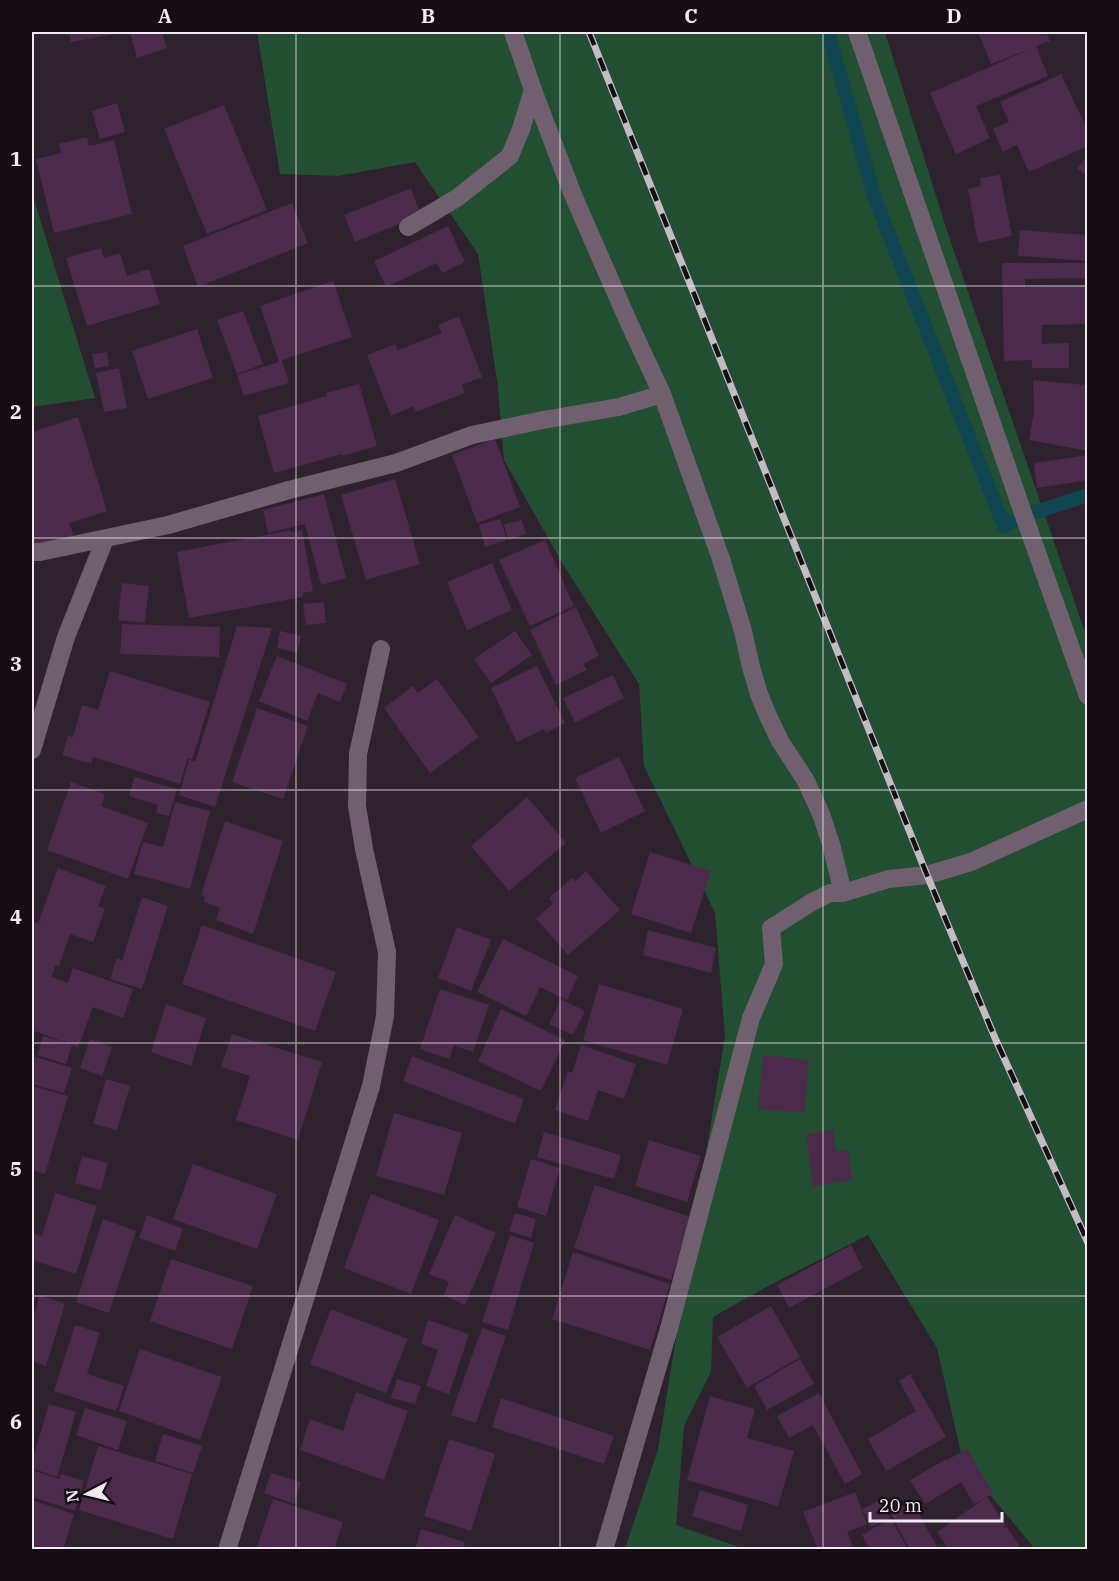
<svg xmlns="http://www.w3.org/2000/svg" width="1119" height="1581" viewBox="0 0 1119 1581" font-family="'IBM Plex Serif',serif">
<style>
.green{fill:#224e31}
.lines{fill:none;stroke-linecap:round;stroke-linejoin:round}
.stream{stroke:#104651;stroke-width:14}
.building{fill:#4b2a4b}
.street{stroke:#70606f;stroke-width:18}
.rail-casing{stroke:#c5bbc5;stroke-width:7}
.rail{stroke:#140e14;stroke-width:4.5;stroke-dasharray:14;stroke-linecap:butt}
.grid{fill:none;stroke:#f2e9f2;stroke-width:1.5;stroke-opacity:0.55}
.neatline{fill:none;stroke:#f2e9f2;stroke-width:2}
.grid-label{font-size:20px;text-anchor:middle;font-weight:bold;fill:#f2e9f2}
</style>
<rect width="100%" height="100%" fill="#2f222f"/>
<path class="green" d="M257,32H885L946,228L1087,638V1549H1035L963,1462L937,1348L868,1235L766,1287L713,1317L711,1372L684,1426L676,1525L744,1549H625L658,1449L725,1036L715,913L644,766L639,684L564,566L504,460L498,387L478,254L415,162L338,176L280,174Z
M32,193L95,398L32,407Z"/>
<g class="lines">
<path class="stream" d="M828,32L875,199L1004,526L1024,516L1088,495"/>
</g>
<path class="building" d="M69,32H120V33L71,42Z
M130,32H162L167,48L137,58Z
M978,32H1046L1050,41L1036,46L1048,76L976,106L990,138L956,154L930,93L1033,48L991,64Z
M1061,74L1088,131V146L1029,172L1017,145L1003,152L993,129L1009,122L1000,102Z
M117,103L125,132L100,139L92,111Z
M224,105L267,210L207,234L164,129Z
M87,137L89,146L114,140L132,214L54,233L36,159L61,153L59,144Z
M1088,155V176L1077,169Z
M1000,175L1012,236L978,243L968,189L981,186L980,178Z
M411,188L421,215L355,242L344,215Z
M292,203L308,243L198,287L183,246Z
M448,226L465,262L442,273L437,263L386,287L374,261Z
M1020,230L1088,235V261L1018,256Z
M101,248L104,258L120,253L127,276L149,269L160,304L87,326L66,258Z
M1002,263H1088V278L1025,279V287L1088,286V324L1042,325V344L1069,343V368H1032V360L1004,361Z
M333,281L352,337L282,360L289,383L244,396L237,375L279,362L260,306Z
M243,311L263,364L237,374L217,320Z
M459,316L482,377L462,385L465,393L416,412L414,406L391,416L367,355L395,344L398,350L442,333L438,325Z
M197,329L213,378L148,399L132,351Z
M107,352L109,366L95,368L92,354Z
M119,368L127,408L104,412L96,373Z
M1087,377L1088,451L1029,440L1034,412L1033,380L1084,385Z
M359,384L377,446L342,456V454L274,473L258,416L327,396L326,393Z
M78,417L107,511L69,523L74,536L32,545V432Z
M495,439L520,507L477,523L452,455Z
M1088,455V480L1037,488L1034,463Z
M395,479L420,564L366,580L341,495Z
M324,494L346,578L321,585L305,524L268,533L263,510Z
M500,519L507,540L485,547L479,525Z
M522,520L526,534L508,540L504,524Z
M291,530V532L302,530L313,591L303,593V597L189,618L177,552Z
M545,540L574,606L530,626L499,560Z
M492,563L512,610L467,630L447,582Z
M122,583L149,586L145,623L118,620Z
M324,602L326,623L306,625L303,604Z
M576,607L599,656L583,664L587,670L556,685L530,630Z
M122,624L220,627L219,657L120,654Z
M237,626L272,628L215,807L179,795L189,760L195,762Z
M280,631L301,636L297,653L277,648Z
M515,631L532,655L491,683L474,659Z
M277,656L347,684L340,702L318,693L307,721L259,701Z
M537,666L565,723L546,733L544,729L517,742L491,688Z
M110,671L210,702L192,760L188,758L180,784L93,757L91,764L62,755L68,736L73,737L82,705L98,710Z
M613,675L624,698L575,723L563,698Z
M437,679L479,737L430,773L384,708L413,686L418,693Z
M257,708L308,726L283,799L232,782Z
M619,757L645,811L601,833L575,778Z
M134,777L177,789L169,816L156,813L158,805L129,796Z
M71,782L105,794L101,806L148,823L128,879L47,850Z
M527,797L566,843L509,891L471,846Z
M175,802L210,811L190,889L134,874L143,842L163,847Z
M225,821L283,841L253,934L216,920L220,908L204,902L205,896L201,895Z
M650,852L711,871L691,933L631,914Z
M58,868L106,886L98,906L105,909L93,942L70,934L59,966L55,965L52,977L68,983L73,968L133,989L123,1018L93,1007L78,1047L32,1030V921L57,930L38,923Z
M586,871L620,910L568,955L536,919L553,903L549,898L572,878L575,881Z
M142,897L168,906L142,989L110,979L117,958L122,961Z
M202,925L336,972L315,1031L182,984Z
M457,927L491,940L471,991L438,978Z
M648,930L716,948L711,973L643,955Z
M503,939L578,976L567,1000L540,987L526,1016L477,992Z
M599,984L683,1009L667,1065L583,1040Z
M440,989L489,1005L473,1052L454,1045L449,1059L420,1049Z
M561,999L585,1011L573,1035L549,1024Z
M166,1004L206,1018L191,1066L151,1052Z
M501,1009L565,1040L541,1091L478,1061Z
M232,1034L322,1062L298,1140L236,1120L250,1076L221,1067Z
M43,1036L72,1045L66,1064L37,1055Z
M90,1039L112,1047L102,1076L80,1068Z
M581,1045L636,1064L624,1099L598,1090L588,1121L555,1110L568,1071L572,1073Z
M763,1055L809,1060L804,1113L758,1109Z
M32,1056L72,1068L64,1093L32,1084Z
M412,1056L524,1099L515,1124L403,1081Z
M106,1079L130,1086L117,1130L93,1124Z
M32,1086L68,1096L45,1174L32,1170Z
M394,1113L462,1133L444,1195L376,1176Z
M833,1130L836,1151L848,1150L852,1180L813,1186L806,1134Z
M544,1132L621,1155L614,1179L537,1157Z
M649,1140L701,1156L687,1202L635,1186Z
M82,1156L108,1163L101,1190L75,1183Z
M531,1159L560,1168L546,1216L517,1207Z
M193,1164L277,1194L257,1249L173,1219Z
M595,1185L691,1217L671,1280L574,1248Z
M55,1193L97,1206L76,1274L32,1260V1233L42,1236Z
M371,1194L439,1220L411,1294L344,1268Z
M515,1213L536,1219L531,1238L509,1231Z
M147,1215L183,1229L175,1251L139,1238Z
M455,1215L496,1233L465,1305L444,1295L449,1282L429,1274Z
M103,1219L136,1231L109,1313L76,1302Z
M510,1235L534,1243L508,1330L482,1322Z
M851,1245L863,1268L789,1308L777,1285Z
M573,1252L670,1284L650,1350L552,1319Z
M171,1259L253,1286L232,1349L150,1321Z
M40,1295L65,1304L46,1366L32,1361V1322Z
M771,1306L800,1357L747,1388L717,1337Z
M331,1309L408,1339L386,1393L310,1364Z
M428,1320L469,1334L449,1394L426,1386L438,1350L421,1344Z
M75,1325L100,1333L87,1374L124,1386L116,1411L54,1391Z
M482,1328L506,1336L476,1423L451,1415Z
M140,1349L222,1377L200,1440L119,1411Z
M800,1359L814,1384L767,1410L754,1386Z
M910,1374L946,1437L886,1471L868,1439L916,1411L899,1381Z
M397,1379L421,1386L415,1404L391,1398Z
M356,1392L408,1411L384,1480L300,1450L310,1419L343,1431Z
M819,1393L862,1474L845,1484L813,1425L789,1438L777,1416Z
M710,1396L755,1409L747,1438L794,1451L778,1506L687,1480Z
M501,1398L614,1436L604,1464L492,1427Z
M49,1404L76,1412L57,1477L32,1468V1462Z
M85,1408L127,1421L118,1450L76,1435Z
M163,1434L202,1446L193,1473L155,1461Z
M449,1439L495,1454L471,1531L424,1516Z
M98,1446L192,1474L173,1539L79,1510Z
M967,1449L993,1493L987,1497L1022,1550H949L937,1532L984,1499L974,1504L961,1482L925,1504L910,1480L946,1459L947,1460Z
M32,1470L59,1479L61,1474L84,1481L75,1511L32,1497Z
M271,1473L301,1482L294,1504L264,1493Z
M700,1490L748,1505L741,1531L692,1516Z
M855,1492L867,1524L847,1532L854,1550H818L803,1512Z
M273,1499L343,1522L334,1550H256Z
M32,1500L74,1514L63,1550H32Z
M881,1500L890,1518L871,1527L862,1509Z
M912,1502L939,1550H910L891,1514Z
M891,1518L908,1550H870L862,1535Z
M421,1529L465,1542L463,1550H415Z"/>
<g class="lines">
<path class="street" d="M513,32L533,90L573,195L629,323L662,394L721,559L743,631L751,667L759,694L768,716L780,741L806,781L821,814L831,844L843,893
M857,32L1024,516L1088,696
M408,227L457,198L510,156L521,129L533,90
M32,552H40L168,525L289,490L396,463L472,435L543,420L619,407L662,394
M32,750L66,637L105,539
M227,1550L371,1086L385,1016L387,952L364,849L357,806L358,754L381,649
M604,1550L670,1325L751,1018L774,964L771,928L812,902L830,893H843L889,879L927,875L971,862L1088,809"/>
<defs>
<path id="rail" d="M589,32L927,875L995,1038L1088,1243"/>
</defs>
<use href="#rail" class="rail-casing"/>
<use href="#rail" class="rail"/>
</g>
<path class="grid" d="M296,32V1550M560,32V1550M823,32V1550M32,286H1088M32,538H1088M32,790H1088M32,1043H1088M32,1296H1088"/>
<rect width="1119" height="1581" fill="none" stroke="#140e14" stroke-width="66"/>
<g transform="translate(87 1494) rotate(263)" stroke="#140e14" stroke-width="4.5" paint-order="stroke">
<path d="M0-4.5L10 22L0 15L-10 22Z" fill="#f2e9f2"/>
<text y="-9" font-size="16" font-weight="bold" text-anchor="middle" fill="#f2e9f2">N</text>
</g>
<path d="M870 1512v9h132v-9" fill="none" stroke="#f2e9f2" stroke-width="3"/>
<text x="879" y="1512" font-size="18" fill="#f2e9f2" stroke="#140e14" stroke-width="4.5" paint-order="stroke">20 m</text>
<rect x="33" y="33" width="1053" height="1515" class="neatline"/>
<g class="grid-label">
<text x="165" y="23">A</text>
<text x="428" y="23">B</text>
<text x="691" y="23">C</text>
<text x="954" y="23">D</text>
<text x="16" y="166">1</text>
<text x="16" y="419">2</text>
<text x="16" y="671">3</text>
<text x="16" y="924">4</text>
<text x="16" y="1176">5</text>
<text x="16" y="1429">6</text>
</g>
</svg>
